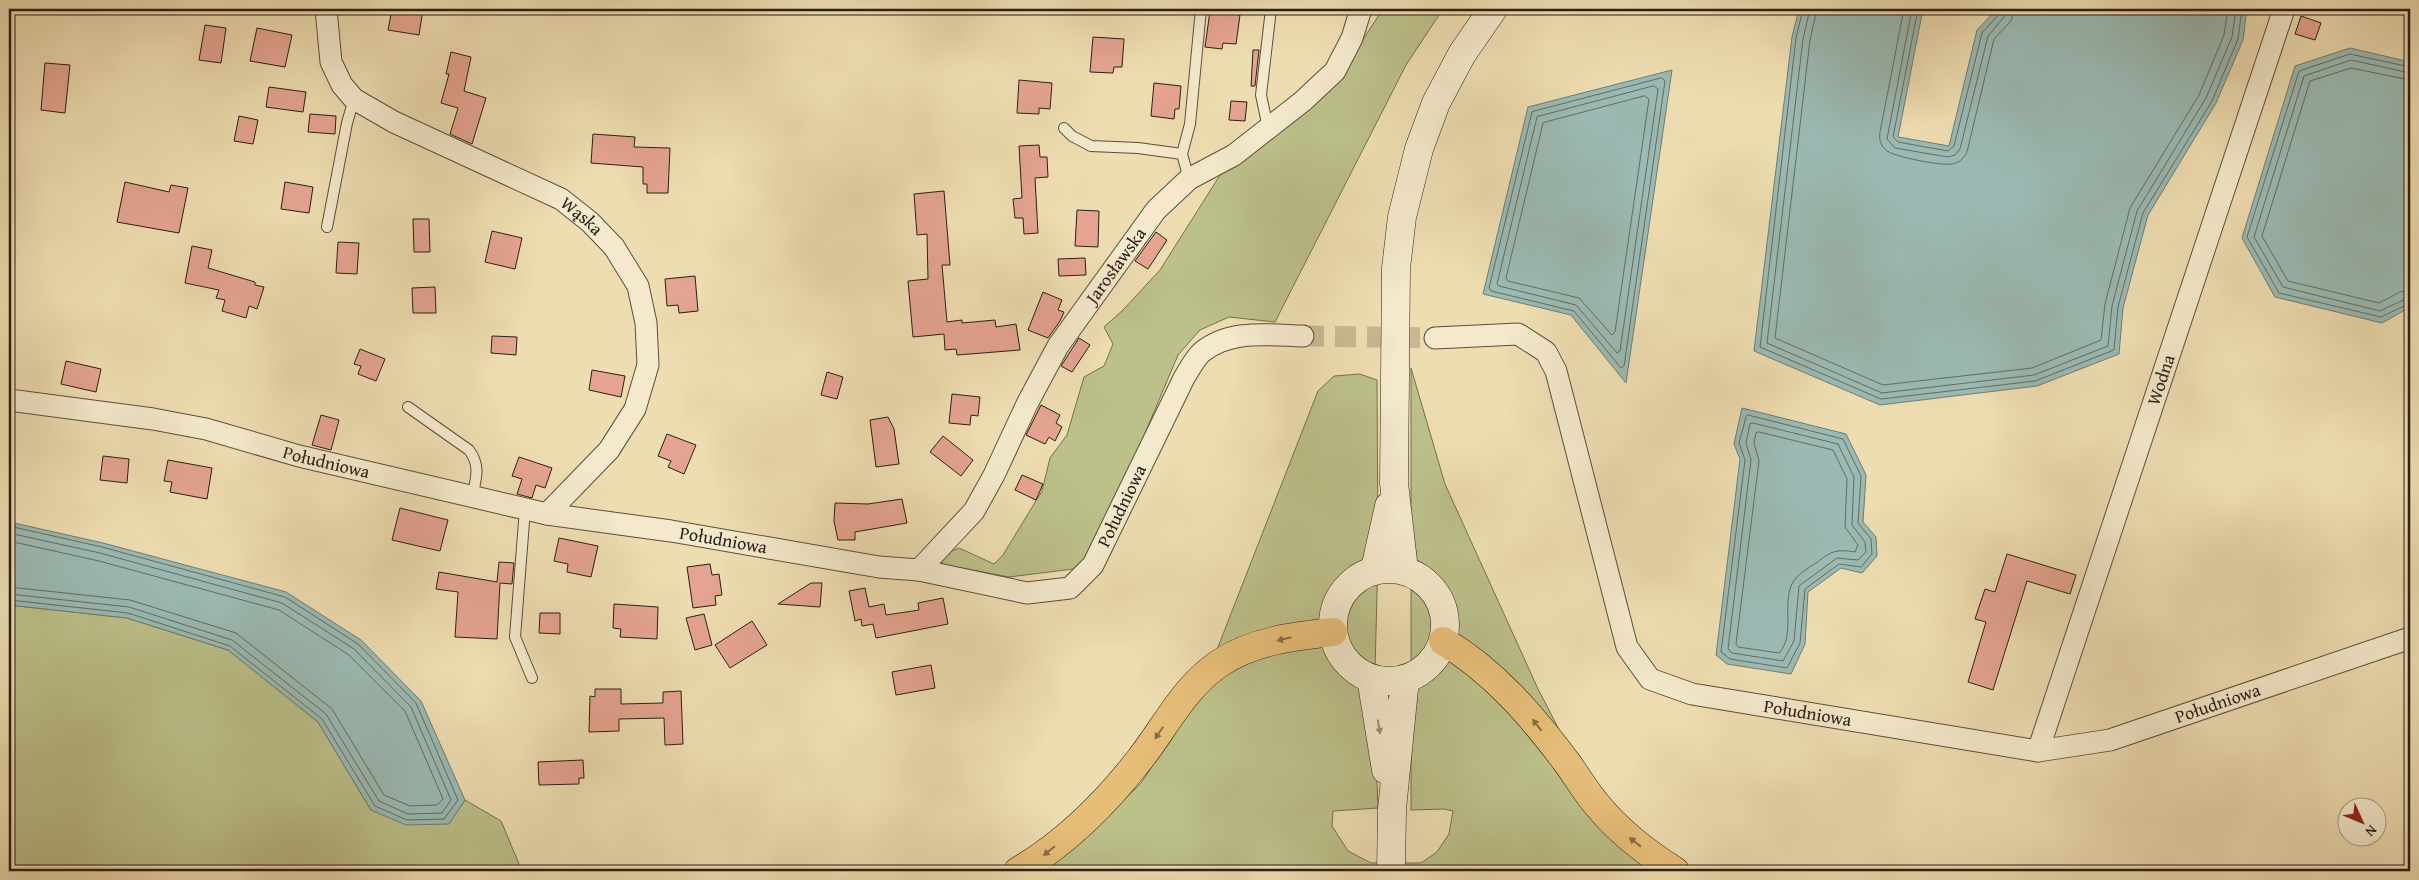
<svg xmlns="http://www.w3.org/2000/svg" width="2419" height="880" viewBox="0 0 2419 880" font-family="'Gentium Book Plus',serif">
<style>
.green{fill:#bcc089;stroke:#737050}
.water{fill:#9bbab3;stroke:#6e7c74}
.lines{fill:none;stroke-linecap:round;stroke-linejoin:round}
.shore{stroke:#626c64;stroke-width:1}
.building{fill:#e5a491;stroke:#2a1f16}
.street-tunnel{stroke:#c7b792;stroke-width:21;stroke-dasharray:21 11;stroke-linecap:butt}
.lane-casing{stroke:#5b4e3d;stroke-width:12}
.street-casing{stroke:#5b4e3d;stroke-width:23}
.secondary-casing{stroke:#2a1f16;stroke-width:29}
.primary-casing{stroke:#2a1f16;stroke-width:29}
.lane{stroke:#f4e9cc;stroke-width:10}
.street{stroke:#f4e9cc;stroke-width:21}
.secondary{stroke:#f4e9cc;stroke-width:28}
.primary{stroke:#e7be78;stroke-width:28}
.oneway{fill:#886e47}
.oneway2{fill:#998e7a}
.labels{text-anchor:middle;stroke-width:4;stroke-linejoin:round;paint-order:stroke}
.street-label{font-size:18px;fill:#2a1f16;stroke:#f4e9cc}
</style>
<rect width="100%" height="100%" fill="#eeddb1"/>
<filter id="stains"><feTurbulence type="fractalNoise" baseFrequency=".004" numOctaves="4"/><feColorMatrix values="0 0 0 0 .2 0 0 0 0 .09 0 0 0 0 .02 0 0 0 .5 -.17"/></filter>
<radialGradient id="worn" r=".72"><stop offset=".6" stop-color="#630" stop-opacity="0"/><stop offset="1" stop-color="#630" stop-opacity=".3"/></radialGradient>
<path class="green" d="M1383,9H1443L1406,65L1275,322L1229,317L1200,330L1178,355L1105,528L1081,568L1009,577L941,564L947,553L959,548L994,564L1003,555L1042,491L1050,458L1067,435L1084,377L1104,366L1113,344L1104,327L1123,310L1160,270L1222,172L1341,73Z
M1411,368L1445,484L1538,689L1566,743L1618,812L1684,871H1042L1086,837L1141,783L1166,746L1218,647L1318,391L1334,376L1360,374L1377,380L1378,557L1374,707L1378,808L1333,811L1332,826L1348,851L1371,863H1421L1437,852L1449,834L1453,811L1444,809L1411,810Z
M9,605L127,618L228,650L318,722L371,810L448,824L465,800L501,821L522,871H9Z"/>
<path class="water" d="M1799,9H1923L1898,137L1949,146L1977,30L1997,9H2247L2243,40L2216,103L2148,215L2123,308L2119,354L2037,386L1880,405L1754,351L1792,37Z
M2350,48L2410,62V307L2382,323L2275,297L2242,238L2295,66Z
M1672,70L1626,383L1571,315L1483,294L1528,107Z
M1742,408L1846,434L1866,475L1863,522L1876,537L1877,556L1862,573L1841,568L1808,592L1805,644L1791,674L1727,664L1716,655L1740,459L1734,444Z
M9,519L14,523L103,543L286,592L361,640L421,701L465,800L449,824L406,825L371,810L318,722L228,650L127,618L9,605Z"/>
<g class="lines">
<path class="shore" d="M1803,9L1796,38L1760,347L1881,399L2035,381L2114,350L2118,307L2143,213L2212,101L2238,39L2242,9
M1810,9L1803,39L1767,343L1882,393L2034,375L2108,346L2112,306L2137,211L2206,98L2232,37L2236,9
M1817,9L1810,40L1775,338L1883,385L2032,368L2101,340L2105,304L2130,208L2199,95L2224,35L2228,9
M1904,9L1880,132C1879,139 1880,145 1886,150C1893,157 1942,166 1952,164C1959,163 1964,158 1967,152L1994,39L2011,21L2014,9
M1912,9L1887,139L1895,148L1948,157L1955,155L1960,149L1988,36L2004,17L2007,9
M1918,9L1893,137L1898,142L1948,151L1954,146L1982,33L1999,14L2000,9
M2410,67L2350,54L2299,71L2247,237L2279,293L2381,317L2410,303
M2410,73L2351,60L2304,76L2254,237L2283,287L2380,311L2410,297
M1662,78L1665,81L1624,366L1621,368L1574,311L1491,291L1489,288L1532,112Z
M2410,80L2351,68L2310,81L2262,236L2288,281L2379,303L2400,292L2410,290
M1654,86L1658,89L1620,351L1617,353L1576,305L1499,286L1497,284L1537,117Z
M1645,96L1649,99L1615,332L1612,335L1579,298L1508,281L1506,278L1543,123Z
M1748,415L1843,439L1861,476L1858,523L1871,539L1872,554L1861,567L1839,564L1805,589L1800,643L1787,668L1730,659L1721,652L1745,460L1739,443L1746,417Z
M1753,423L1838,444L1854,477L1852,525L1865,542L1866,552L1858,560L1837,558L1799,586L1794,641L1783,661L1732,653L1728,649L1751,460L1746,443L1750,424Z
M1759,432L1833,450L1847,479L1845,527L1858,545L1855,552C1835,549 1832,551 1816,563C1808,568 1798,574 1793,582C1781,602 1796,635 1779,653L1738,647L1736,644L1759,461L1754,443L1756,433Z
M9,526L102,547L285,597L358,644L416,703L458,800L444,819L407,820L375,806L322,719L230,646L128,613L9,600
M9,533L100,553L282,603L354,649L411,707L451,800L442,813L408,814L379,801L326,714L232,640L129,607L9,594
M9,541L99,561L279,610L349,655L405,711L443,799L437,805L410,806L384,795L332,709L236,633L130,600L9,587"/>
</g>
<path class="building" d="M392,9L407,12V9H423L419,35L388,30Z
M1210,11L1240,15L1236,44L1223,43L1222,49L1205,47Z
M2301,16L2321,23L2315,40L2295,34Z
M205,25L226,28L221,63L199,60Z
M257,28L292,35L285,67L250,61Z
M1093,37L1124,39L1122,67H1114L1113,73L1090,72Z
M1253,50H1259L1255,86H1251Z
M451,52L471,57L464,91L486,98L472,144L450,134L458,108L441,103L449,74H446Z
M45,63L70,65L65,113L41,110Z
M1019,80L1052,83L1050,109L1039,108V114L1017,113Z
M1154,83L1181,86L1179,109H1175L1174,119L1151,116Z
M269,87L306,92L303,112L266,107Z
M1231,101L1247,102L1245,121L1229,120Z
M310,114L336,116L335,134L308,132Z
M239,116L258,120L253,144L234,141Z
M593,134L635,137L634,147L670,148L668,193H647V184H643V167L591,163Z
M1039,145L1040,157H1047L1048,177L1035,178L1038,233L1024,234L1023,218H1015L1013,199L1022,198L1019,146Z
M125,182L169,192L171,185L188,188L179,233L117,222Z
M285,182L313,187L309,213L281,209Z
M944,191L950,265H942L947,322L962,320V323L995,320L996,327L1016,324L1020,350L957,355L956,349L945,350L944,334L913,337L908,281L928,279L927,234L917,235L914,194Z
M1077,210L1099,211L1098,247L1075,246Z
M413,219H429L430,252H414Z
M492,231L522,238L515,269L485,262Z
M1156,232L1167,240L1148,269L1135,261Z
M338,242L359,243L357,274L336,273Z
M192,246L212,250L208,268L255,282V285L264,287L257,309L249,306L246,318L222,311L225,300L216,298L219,290L185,283Z
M1085,258L1086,275L1059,276L1058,259Z
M695,276L698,311L679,313L678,305L667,306L665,279Z
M435,287L436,313H413L412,288Z
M1043,292L1062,300L1058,310L1064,312L1060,321L1048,338L1028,330Z
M492,336L517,337L516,355L491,353Z
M1079,338L1090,345L1072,372L1061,366Z
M360,349L385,359L376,381L358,374L361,366L354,364Z
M66,361L101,369L96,392L61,384Z
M592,370L625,376L621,397L589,390Z
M827,372L843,377L837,399L821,395Z
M952,394L980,397L978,416L971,415L970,425L949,423Z
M1041,405L1060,415L1056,423L1062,427L1055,441L1049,437L1045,444L1026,435Z
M321,415L339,420L331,450L312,445Z
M888,417L894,429L899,464L876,467L870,420Z
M667,434L696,445L684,474L668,467L671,461L658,456Z
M943,436L973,460L961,476L930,452Z
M103,456L129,459L127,483L100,480Z
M519,457L552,468L545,488L536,485L532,498L517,494L522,479L512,476Z
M168,460L212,468L207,499L170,492L172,482L164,481Z
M1022,475L1043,484L1036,500L1015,490Z
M902,499L907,523L855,532V540H838L834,521L835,503L868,504Z
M400,508L448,520L440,551L392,540Z
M559,538L598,546L591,577L567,572L568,564L554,561Z
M2007,554L2076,575L2070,594L2027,581L1993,690L1968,682L1986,622L1975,619L1985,589L1995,592Z
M499,562L514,563L512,584L500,583L497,639L455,637L458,592L436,589L439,572L497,582Z
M710,564L712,575L719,574L722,595L715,596L716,605L693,608L687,567Z
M811,583H822L820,607L778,604Z
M865,588L869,607L884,604L886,615L919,610L918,603L943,598L948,624L876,638L873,624L862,626L861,619L855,621L849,591Z
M614,604L658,607L657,639L620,637L621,629L613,628Z
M540,613H560V634L539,633Z
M704,614L712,645L695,650L686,618Z
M752,621L767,645L730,668L715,645Z
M931,665L935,688L896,695L892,672Z
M595,689H621V704L663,703V692L681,691L683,744L665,745L664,718L619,719V731L589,732L590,696L595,697Z
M583,760L584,778H579V784L539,785L538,762Z"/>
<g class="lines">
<path class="street-tunnel" d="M1303,336L1435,338"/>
<defs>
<path id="lane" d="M1064,128L1072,136L1091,146L1138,148L1182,154
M1268,128L1261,95L1271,9
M1189,179L1182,154L1190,124L1201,9
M327,227L347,123L354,99
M408,407L469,450C481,466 476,479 472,497
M525,509L515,637L532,678"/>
<g id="street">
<path id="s1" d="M326,9L331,62L342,85L354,99L394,122L561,199L590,222L614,247L638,286L646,323L648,365L635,409L609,450L547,514"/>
<path id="s2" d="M1435,338L1518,334L1546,352L1556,371L1627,647L1650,679L1692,694L2038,751L2110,740L2410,638"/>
<path id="s3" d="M9,400L153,419L206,429L299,456L547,514L671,531L879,567L919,570L1027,593L1070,588L1093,565L1184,378C1189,370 1195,358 1202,352C1230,329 1269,335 1303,336"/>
<path id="s4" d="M919,570L974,511L994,475L1027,404L1058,346L1156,210L1189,179L1234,155L1303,101L1335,71L1352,38L1361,9"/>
<path id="s5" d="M2038,751L2284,9"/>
</g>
<path id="secondary" d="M1333 625a56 56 0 1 1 112 0a56 56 0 1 1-112 0Z
M1375,569L1389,506
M1404,570L1394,483L1396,268L1402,217L1419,149L1436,103L1462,54L1493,9
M1371,678L1386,770
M1391,871L1392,809L1405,679"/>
<path id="primary" d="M1443,641C1494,671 1533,717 1568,764C1578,778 1587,794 1599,807C1620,833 1647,853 1675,871
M1018,871C1066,843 1106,803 1140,759C1166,726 1184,687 1220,663C1253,641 1294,636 1333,632"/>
</defs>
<use href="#lane" class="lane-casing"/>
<use href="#street" class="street-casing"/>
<use href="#secondary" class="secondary-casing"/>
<use href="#primary" class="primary-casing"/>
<use href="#lane" class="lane"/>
<use href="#street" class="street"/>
<use href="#secondary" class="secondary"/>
<use href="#primary" class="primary"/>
</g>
<defs><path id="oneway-solid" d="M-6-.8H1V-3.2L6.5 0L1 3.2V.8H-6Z" transform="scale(1.25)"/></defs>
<g class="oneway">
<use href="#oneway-solid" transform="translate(1284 639) rotate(166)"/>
<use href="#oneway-solid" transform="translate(1537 725) rotate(-128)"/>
<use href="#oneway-solid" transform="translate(1159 733) rotate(124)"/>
<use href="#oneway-solid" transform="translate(1635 842) rotate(-142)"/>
<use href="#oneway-solid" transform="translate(1049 851) rotate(141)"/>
</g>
<use class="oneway2" href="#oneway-solid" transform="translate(1379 727) rotate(81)"/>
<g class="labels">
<g class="street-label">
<text dy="6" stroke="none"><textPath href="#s1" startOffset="354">Wąska</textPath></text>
<text dy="6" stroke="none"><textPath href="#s4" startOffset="365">Jarosławska</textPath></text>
<text dy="6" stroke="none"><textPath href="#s5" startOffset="391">Wodna</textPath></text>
<text dy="6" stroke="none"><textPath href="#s3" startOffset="324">Południowa</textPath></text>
<text dy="6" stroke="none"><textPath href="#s3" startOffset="1179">Południowa</textPath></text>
<text dy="6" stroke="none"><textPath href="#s3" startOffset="729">Południowa</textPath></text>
<text dy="6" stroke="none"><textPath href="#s2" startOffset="1044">Południowa</textPath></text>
<text dy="6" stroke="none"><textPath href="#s2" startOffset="624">Południowa</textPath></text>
</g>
</g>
<rect width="2419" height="880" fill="none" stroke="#eeddb1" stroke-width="30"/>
<rect x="10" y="10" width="2399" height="860" fill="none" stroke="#2a1f16" stroke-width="2.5"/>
<rect x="15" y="15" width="2389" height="850" fill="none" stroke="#2a1f16"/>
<g transform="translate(2362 822) rotate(134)"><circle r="24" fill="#f4e9cc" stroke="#a39883"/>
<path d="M0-4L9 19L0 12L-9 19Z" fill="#8f2418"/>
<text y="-8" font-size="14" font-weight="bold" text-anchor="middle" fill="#2a1f16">N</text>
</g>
<rect width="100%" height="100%" filter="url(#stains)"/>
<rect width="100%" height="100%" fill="url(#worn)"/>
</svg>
